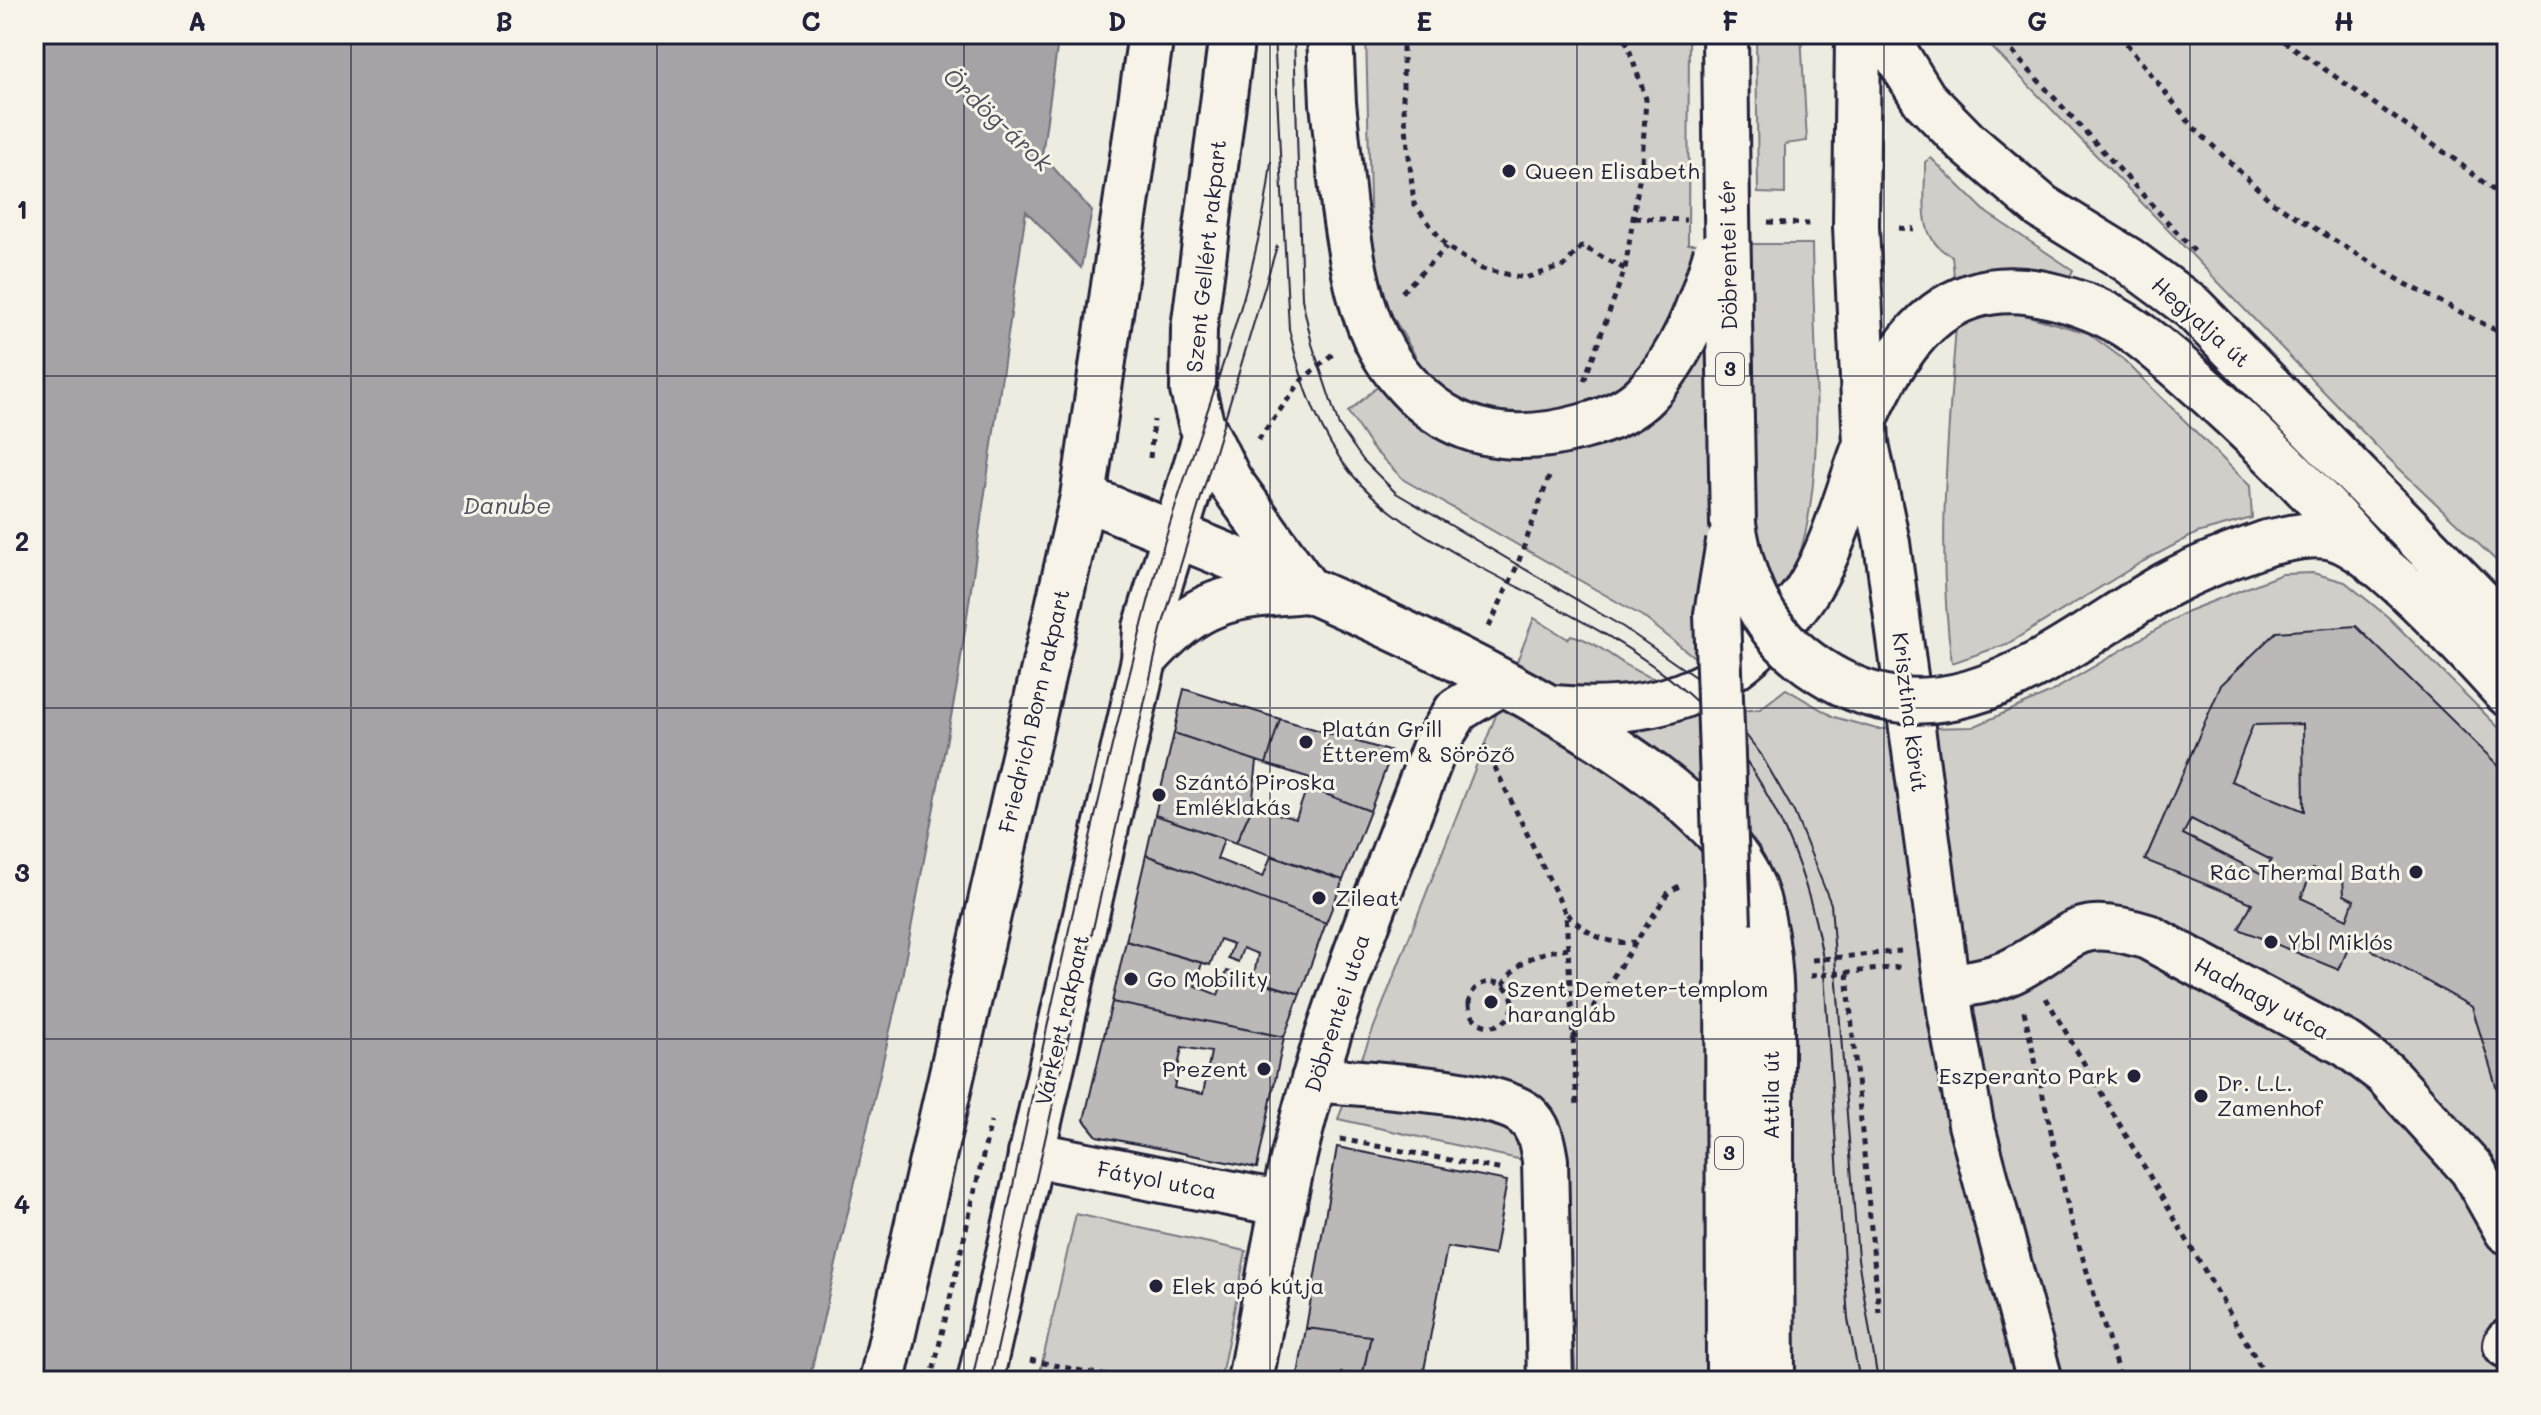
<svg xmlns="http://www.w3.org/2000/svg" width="2541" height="1415" viewBox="0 0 2541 1415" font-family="Mali,sans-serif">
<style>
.green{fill:#d1cdc9;stroke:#7a7882;stroke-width:2}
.water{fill:#a6a3a6;stroke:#716f7b;stroke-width:2}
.building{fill:#bbb8b7;stroke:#22223b;stroke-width:2;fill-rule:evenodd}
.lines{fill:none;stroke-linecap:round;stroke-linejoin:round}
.minor-casing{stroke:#22223b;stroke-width:50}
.major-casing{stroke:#22223b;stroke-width:50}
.path{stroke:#22223b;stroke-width:5;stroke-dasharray:6 6;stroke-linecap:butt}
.minor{stroke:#f7f3e8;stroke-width:44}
.major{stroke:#f7f3e8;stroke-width:44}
.tram{stroke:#22223b;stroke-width:2}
.major-bridge-casing{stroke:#22223b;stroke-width:50;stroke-linecap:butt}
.major-bridge{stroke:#f7f3e8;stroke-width:44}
.grid{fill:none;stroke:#22223b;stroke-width:2;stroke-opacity:0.55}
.poi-dot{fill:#22223b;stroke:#f7f3e8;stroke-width:3}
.labels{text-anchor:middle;stroke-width:6;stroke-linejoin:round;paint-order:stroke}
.shield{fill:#f7f3e8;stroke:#62616f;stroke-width:2}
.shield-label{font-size:20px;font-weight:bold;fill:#22223b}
.poi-label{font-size:22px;fill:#22223b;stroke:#f7f3e8;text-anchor:start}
.street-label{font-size:22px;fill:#22223b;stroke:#f7f3e8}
.water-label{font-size:24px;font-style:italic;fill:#504f60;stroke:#f7f3e8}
.neatline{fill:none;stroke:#22223b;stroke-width:3}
.grid-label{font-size:26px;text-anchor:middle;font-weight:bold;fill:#22223b}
</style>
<rect width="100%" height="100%" fill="#eeebe1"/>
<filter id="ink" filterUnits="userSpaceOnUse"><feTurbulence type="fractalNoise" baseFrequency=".0125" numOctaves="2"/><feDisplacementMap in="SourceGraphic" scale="16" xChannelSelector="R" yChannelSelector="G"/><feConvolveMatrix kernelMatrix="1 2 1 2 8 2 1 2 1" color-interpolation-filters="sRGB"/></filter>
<g filter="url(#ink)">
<path class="green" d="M1366,34H1689L1688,244H1812C1813,341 1831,501 1787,586C1779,603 1716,646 1698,660L1642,616L1404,480L1372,448L1348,412L1415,355L1389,310L1371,241Z
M1756,34H1801L1807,141L1785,144V194L1758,193Z
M1979,34H2507V571L2384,454Z
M1931,158L1987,213L2073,270L2066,285H1955L1952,256C1915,239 1926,198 1925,162Z
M2003,309L2088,333L2123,359L2250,486L2252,518L2197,533L2142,562L2007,644L1952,663C1936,551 1948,439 1956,326L1970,317Z
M2313,573L2345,582L2388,617L2507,736V1381H1576L1563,1169L1338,1119L1534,618L1568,639L1571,635C1601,642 1623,669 1653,678L1651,689L1695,716L1760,709L1786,689L1834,717L1877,729L1973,727L2049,693L2188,611L2282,574Z
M1076,1214L1246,1251L1220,1381H1038Z"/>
<path class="water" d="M34,34H1059L1042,155L1092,211L1081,268L1026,211L957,685L900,987L809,1381H34Z"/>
<path class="building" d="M2356,626L2507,774V1122L2472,1007L2352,939L2339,970L2239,929L2252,903L2145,860L2221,685L2276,632ZM2303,724L2304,811L2231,781L2253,725ZM2191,819L2271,860L2264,875L2183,834ZM2313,869L2343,877L2344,895L2354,900L2347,919L2301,898Z
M1184,689L1280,719L1266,764L1174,733Z
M1280,719L1392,752L1370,811L1307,787L1310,778L1266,764Z
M1174,733L1257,761L1252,807L1236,843L1155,815Z
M1307,787L1370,811L1343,880L1236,843L1252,807L1296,819Z
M1155,815L1224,839L1217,859L1263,877L1271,856L1343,880L1326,923L1146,855Z
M1146,855L1326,923L1300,994L1253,980L1258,954L1243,948L1238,962L1228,958L1233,944L1220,939L1210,965L1126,941Z
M1126,941L1202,963L1195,986L1218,995L1227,971L1300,994L1284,1037L1112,1002Z
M1112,1002L1284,1037L1257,1168L1097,1136L1084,1120ZM1182,1047L1211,1052L1203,1094L1174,1088Z
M1337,1147L1507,1181L1494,1255L1447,1247L1422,1381H1361L1371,1336L1306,1328Z
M1306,1328L1371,1336L1362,1377L1341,1373L1340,1381H1297Z"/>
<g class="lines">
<defs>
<path id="minor" d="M1144,660C1199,598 1227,596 1308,590
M1947,986C1972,984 1996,980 2018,968C2076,936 2075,914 2148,937L2348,1045L2385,1073L2472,1169L2507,1231
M1314,1079C1359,1084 1496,1089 1526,1115C1540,1127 1542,1143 1545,1160L1550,1381
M1031,1154L1284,1204
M2506,1345L2507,1342
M980,1381L1144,660L1146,628L1206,434
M1250,1381C1269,1279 1285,1176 1315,1077C1349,963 1394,854 1436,744L1457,710L1501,683"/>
<path id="major" d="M1232,34L1194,329L1193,390L1201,423L1229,480L1306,588
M1330,34L1333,103L1344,208
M1725,34L1727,213
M1858,34L1856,226L1866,444L1887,543L1951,1017L1971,1124L2040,1381
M1884,34L1924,99L1967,143L2042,207L2128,260L2193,308L2507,629
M1865,419C1903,331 1954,269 2057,297C2088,305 2120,319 2145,339C2175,362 2204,389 2232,415C2283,463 2331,511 2376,564
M1083,497C1237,561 1709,734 1757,899C1776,965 1770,1035 1771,1104C1771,1196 1771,1289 1772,1381
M2267,543C2287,539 2308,533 2328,536C2373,543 2474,657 2507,693
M1553,708C1640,715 1703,703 1766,639C1781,623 1798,606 1809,587C1835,545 1848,490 1866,444
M1728,925L1729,1381
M882,1381L1083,497L1151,34"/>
</defs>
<use href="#minor" class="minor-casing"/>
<use href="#major" class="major-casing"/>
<path class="path" d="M1403,34V99L1414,204L1447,247L1482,269L1525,278L1564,266L1582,246L1625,269
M1996,34L2195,252
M2119,34L2192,126L2272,202L2406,284L2507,336
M2274,34L2454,159L2507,201
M2505,34L2507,36
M2125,40L2177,34
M1635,218L1686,220
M1768,222L1809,224
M1899,228L1914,229
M1402,292L1447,247
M1584,381L1625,269L1642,162L1646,99L1624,34
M1258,440L1302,380L1335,352
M1150,458L1154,420
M1489,627L1517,566L1549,477
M1484,745L1566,914L1577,1108
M1567,914C1588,934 1605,945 1635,942
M1812,960L1901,951
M1847,973L1879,1313
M1810,976L1900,967
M1469 1004a22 22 0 1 1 44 0a22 22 0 1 1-44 0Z
M1503,985C1520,958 1538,953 1568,948
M2046,998L2269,1381
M2024,1011L2071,1220L2121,1381
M1573,1038L1668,893L1682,884
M1340,1139L1503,1170
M1030,1360L1130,1381
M931,1381L991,1121"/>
<use href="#minor" class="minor"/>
<use href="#major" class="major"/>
<path class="tram" d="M1274,34L1289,329C1300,379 1317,431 1350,472C1383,513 1432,540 1476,565C1548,604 1627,639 1688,694C1763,760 1807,863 1823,959L1848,1319L1860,1381
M1294,34L1302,299L1312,344L1339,426L1363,460L1396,493L1623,627L1708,686L1760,753L1794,812L1831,904L1858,1259L1878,1381
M972,1381C1028,1112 1085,841 1155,575C1191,440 1257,300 1271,162
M990,1381L1161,630L1277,246"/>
<defs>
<path id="major-bridge" d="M1344,208C1352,263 1360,323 1394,369C1443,435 1506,448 1582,427C1605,421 1629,412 1646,394C1683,355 1701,305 1716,254
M1727,213L1733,524C1743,586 1764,635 1819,670C1948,754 2059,646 2166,585C2199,567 2233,555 2267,543
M1728,925L1717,614L1729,542"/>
</defs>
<use href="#major-bridge" class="major-bridge-casing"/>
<use href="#major-bridge" class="major-bridge"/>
</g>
</g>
<path class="grid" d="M351,34V1381M657,34V1381M964,34V1381M1270,34V1381M1577,34V1381M1884,34V1381M2190,34V1381M34,376H2507M34,708H2507M34,1039H2507"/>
<g class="poi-dot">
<circle cx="1509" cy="171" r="8"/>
<circle cx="1306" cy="742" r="8"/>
<circle cx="1159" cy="795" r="8"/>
<circle cx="2416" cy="872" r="8"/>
<circle cx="1319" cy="898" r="8"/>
<circle cx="2271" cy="942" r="8"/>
<circle cx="1131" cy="979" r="8"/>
<circle cx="1491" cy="1002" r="8"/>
<circle cx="1264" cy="1069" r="8"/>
<circle cx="2134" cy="1076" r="8"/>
<circle cx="2201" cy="1096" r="8"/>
<circle cx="1156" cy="1286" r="8"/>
</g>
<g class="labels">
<g class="shield">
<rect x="1716" y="353" width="28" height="32" rx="6"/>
<rect x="1715" y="1137" width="28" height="32" rx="6"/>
</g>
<g class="shield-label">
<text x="1730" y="376">3</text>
<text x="1729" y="1160">3</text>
</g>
<g class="poi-label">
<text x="1525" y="179">Queen Elisabeth</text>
<text x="1322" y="737">Platán Grill<tspan x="1322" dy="25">Étterem &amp; Söröző</tspan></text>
<text x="1175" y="790">Szántó Piroska<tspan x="1175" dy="25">Emléklakás</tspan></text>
<text x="2400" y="880" text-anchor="end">Rác Thermal Bath</text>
<text x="1335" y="906">Zileat</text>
<text x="2287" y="950">Ybl Miklós</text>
<text x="1147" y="987">Go Mobility</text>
<text x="1507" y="997">Szent Demeter-templom<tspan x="1507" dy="25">harangláb</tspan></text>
<text x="1248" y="1077" text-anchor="end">Prezent</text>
<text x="2118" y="1084" text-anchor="end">Eszperanto Park</text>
<text x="2217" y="1091">Dr. L.L.<tspan x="2217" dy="25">Zamenhof</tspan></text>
<text x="1172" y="1294">Elek apó kútja</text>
</g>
<g class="street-label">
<text transform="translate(1728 255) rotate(-91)" y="8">Döbrentei tér</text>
<text transform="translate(1206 256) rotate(-84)" y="8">Szent Gellért rakpart</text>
<text transform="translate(2201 322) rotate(42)" y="8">Hegyalja út</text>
<text transform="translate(1034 711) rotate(-77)" y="8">Friedrich Born rakpart</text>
<text transform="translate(1910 712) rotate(83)" y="8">Krisztina körút</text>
<text transform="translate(2262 998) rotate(28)" y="8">Hadnagy utca</text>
<text transform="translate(1337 1013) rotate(-72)" y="8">Döbrentei utca</text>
<text transform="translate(1062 1020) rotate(-77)" y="8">Várkert rakpart</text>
<text transform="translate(1771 1095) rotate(-90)" y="8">Attila út</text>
<text transform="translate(1157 1180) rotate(11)" y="8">Fátyol utca</text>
</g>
<g class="water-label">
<text transform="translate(997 120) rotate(43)" y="8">Ördög-árok</text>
<text x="507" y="514">Danube</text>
</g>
</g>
<rect width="2541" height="1415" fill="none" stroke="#f7f3e8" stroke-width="88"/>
<rect x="44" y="44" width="2453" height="1327" class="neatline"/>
<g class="grid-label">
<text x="197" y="31">A</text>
<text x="504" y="31">B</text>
<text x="811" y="31">C</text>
<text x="1117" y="31">D</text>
<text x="1424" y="31">E</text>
<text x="1730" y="31">F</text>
<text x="2037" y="31">G</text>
<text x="2344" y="31">H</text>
<text x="22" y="219">1</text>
<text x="22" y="551">2</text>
<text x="22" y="882">3</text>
<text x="22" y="1214">4</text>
</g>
</svg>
